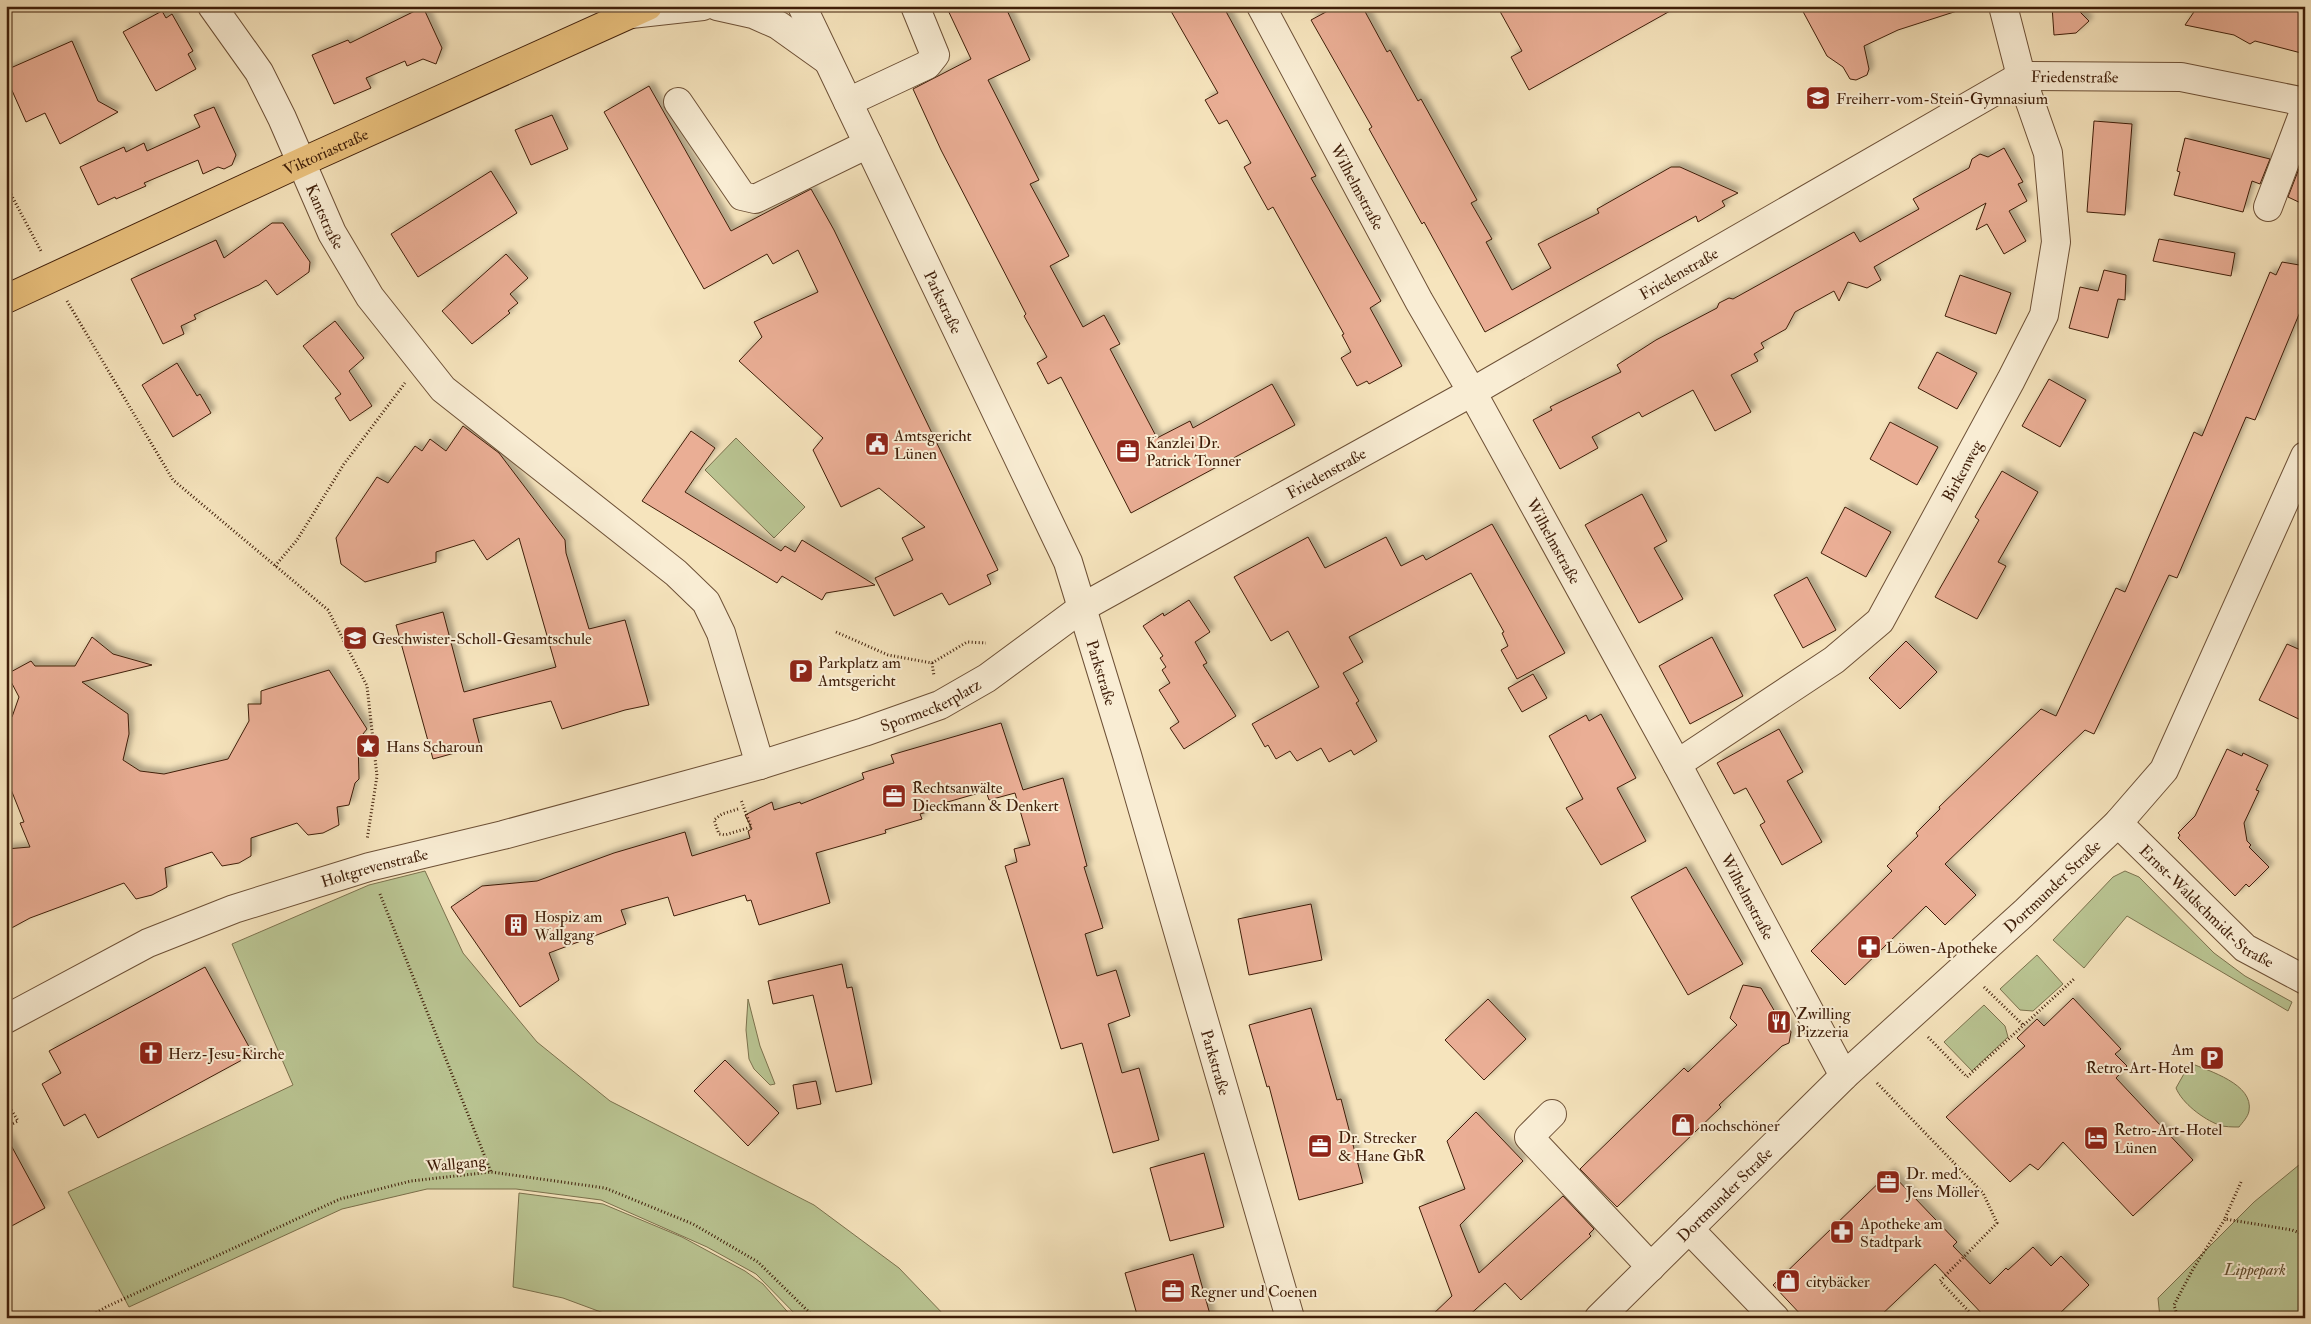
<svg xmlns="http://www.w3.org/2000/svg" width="2311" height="1324" viewBox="0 0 2311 1324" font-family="'IM FELL Double Pica',serif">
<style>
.green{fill:#bac593;stroke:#7c724e}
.building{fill:#eaae95;stroke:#3f1e09;filter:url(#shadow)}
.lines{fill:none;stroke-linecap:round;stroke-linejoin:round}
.minor-casing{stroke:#6d5036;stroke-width:30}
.major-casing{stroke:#3f1e09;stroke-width:30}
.path{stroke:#3f1e09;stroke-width:3;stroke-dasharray:1 2.5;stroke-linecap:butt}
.minor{stroke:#f9edd4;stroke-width:28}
.major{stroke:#ebc27e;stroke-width:28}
.labels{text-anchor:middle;stroke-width:4;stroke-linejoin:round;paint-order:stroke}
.street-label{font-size:16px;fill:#3f1e09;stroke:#f9edd4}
.poi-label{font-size:16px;fill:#3f1e09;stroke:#f9edd4;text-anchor:start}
.park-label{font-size:16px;font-style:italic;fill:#645032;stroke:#f9edd4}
</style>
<defs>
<filter id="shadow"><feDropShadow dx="4.5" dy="-4.5" stdDeviation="2.5" flood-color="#0004"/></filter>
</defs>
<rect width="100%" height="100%" fill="#f6e4bd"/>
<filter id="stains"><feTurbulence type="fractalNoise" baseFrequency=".004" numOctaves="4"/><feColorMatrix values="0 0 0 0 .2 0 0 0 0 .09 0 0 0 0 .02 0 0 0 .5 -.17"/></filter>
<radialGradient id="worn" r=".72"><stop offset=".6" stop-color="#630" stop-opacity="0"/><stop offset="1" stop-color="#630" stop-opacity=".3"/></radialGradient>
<path class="green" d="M736,438L805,507L774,538L705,470Z
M425,871L463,953L537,1042L610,1101L814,1205L899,1268L947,1318H799L756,1274L707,1247L601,1200L516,1189H427L342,1209L129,1307L68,1192L293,1085L232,944L369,885Z
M2125,871L2139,877L2214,953L2245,976L2292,1002L2288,1011L2127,916L2084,968L2053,940L2113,877Z
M2037,955L2063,984L2033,1011L2020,1010L2000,989Z
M748,999L760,1046L775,1084L770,1085L754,1069L749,1059L746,1030Z
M1984,1005L2005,1026L2008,1037L1972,1071L1944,1042Z
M2190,1063C2209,1071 2254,1084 2249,1111C2248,1117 2242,1123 2239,1127C2233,1127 2224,1127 2219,1125C2203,1119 2182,1103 2176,1088Z
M2305,1160V1318H2160L2158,1298L2254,1202Z
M519,1193L603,1204L682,1237L745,1271L763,1284L793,1318H617L563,1298L513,1287Z"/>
<path class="building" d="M946,6H1005L1030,60L988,80L1039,180L1030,184L1069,256L1050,266L1083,327L1104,315L1120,344L1110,349L1157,438L1190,421L1193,428L1272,384L1295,425L1131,513L1061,377L1048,384L1037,363L1047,357L1024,316L1026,314L941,150L913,89L971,59Z
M1168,6H1223L1316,176L1311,178L1381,301L1370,308L1402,366L1369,384L1367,381L1357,386L1341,358L1351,352L1342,335L1344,334L1273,207L1268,210L1244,167L1251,163L1227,120L1219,124L1205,100L1218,93Z
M1337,6H1362L1387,52L1390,50L1418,101L1421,99L1477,200L1471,203L1492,239L1486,242L1512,290L1551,268L1538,244L1599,213L1597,209L1671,167H1680L1738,193L1722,201L1725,206L1698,222L1696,216L1485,332L1424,222L1422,224L1369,129L1372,127L1311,20Z
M1497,6H1679L1529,90L1511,57L1522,51Z
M1800,6H1957V11L1898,30L1864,46L1869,69L1867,75L1856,80L1850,79L1843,67L1827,56Z
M2052,6H2074L2089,21L2076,33L2054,35Z
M2198,6H2305V54L2255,41L2250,44L2234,35L2185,25Z
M423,7L442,48L436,64L423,59L407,66L405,61L366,78L371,88L334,104L312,55L348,40L350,43Z
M162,11L166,18L172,14L193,51L188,54L196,69L156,91L123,32Z
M72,41L98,101L118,112L60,144L45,113L26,122L6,77V70Z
M649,86L731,231L811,189L834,230L998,570L987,575L991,584L949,605L942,593L894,616L875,578L913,560L902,538L925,527L879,488L841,507L813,450L823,438L739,361L762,337L754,322L818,292L798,250L773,264L767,254L704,289L604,112Z
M214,107L236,155L232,165L224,169L218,167L203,174L198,160L144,183L146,186L116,199L115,197L98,205L80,167L124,147L126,152L144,143L147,151L200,127L194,115Z
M552,115L568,149L531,165L515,130Z
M2094,121L2132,124L2125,215L2087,212Z
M2185,138L2270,159L2260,184L2252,181L2243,212L2174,195L2180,172L2177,171Z
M2004,148L2023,182L2018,184L2027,201L2009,211L2026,241L2004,254L1987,224L1976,230L1986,203L1874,267L1881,280L1867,288L1848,282L1839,301L1834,291L1795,312L1786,329L1761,343L1764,348L1754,354L1758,361L1731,375L1751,412L1715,431L1693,390L1642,417L1639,412L1592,437L1598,448L1560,469L1533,420L1552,410L1550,407L1621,372L1617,365L1656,340L1717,308L1719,303L1729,298L1733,299L1854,232L1860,242L1919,209L1913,199L1969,168L1972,159L1980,154L1988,157Z
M2300,166L2305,168V205L2288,197Z
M491,171L517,213L418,277L391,234Z
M272,223H283L310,262L309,272L277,295L266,280L259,285L194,315L196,319L181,326L184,334L163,344L131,279L216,240L224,258Z
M2159,239L2235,253L2231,276L2153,261Z
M506,254L528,278L510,294L518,303L508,311L510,313L472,344L442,311Z
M2282,262L2305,266V300L2255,420L2246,417L2177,578L2169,575L2094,734L2085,730L1945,864L1976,895L1945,925L1926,906L1845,985L1811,951L1892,871L1887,866L1918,836L1916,833L1940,809L1939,807L2041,709L2056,716L2116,588L2125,592L2194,432L2202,436L2270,272L2276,275Z
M2104,270L2126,275L2125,300L2118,299L2108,338L2069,328L2080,287L2098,291Z
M1960,275L2011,293L1996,334L1945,316Z
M335,321L364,358L349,371L372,406L350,421L335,398L341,394L303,346Z
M1937,352L1977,373L1957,409L1918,388Z
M177,363L197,396L200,394L211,413L173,437L142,385Z
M2049,379L2086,400L2060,447L2022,426Z
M1890,422L1938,447L1917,485L1870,459Z
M463,426L499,453L565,540L566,553L589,629L625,620L649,705L625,710L562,729L551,701L473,719L480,746L433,759L396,625L443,612L464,692L556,667L519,538L487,560L474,540L436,552V562L365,582L341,564L336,538L377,477L388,483L415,446L422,451L430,439L446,451Z
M691,431L715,448L685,492L781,551L785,546L795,552L802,540L875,585L826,593L822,600L782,576L777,583L642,501Z
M2002,471L2038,492L1998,562L2006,566L1977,619L1935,597L1979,520L1975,517Z
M1642,494L1667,541L1654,548L1683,599L1639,623L1585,525Z
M1845,507L1891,532L1866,577L1821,553Z
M1492,524L1565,653L1517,679L1501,650L1508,646L1502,633L1504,632L1471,573L1349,637L1363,662L1343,673L1359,701L1356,703L1377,741L1354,755L1351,750L1329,762L1321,748L1297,761L1290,751L1276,759L1268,745L1265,747L1252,724L1319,687L1288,631L1271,641L1234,577L1308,537L1325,568L1386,537L1401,566L1423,555L1426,560Z
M1807,577L1836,630L1803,648L1774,595Z
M1189,600L1210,632L1195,642L1207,663L1203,665L1236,716L1184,749L1170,728L1179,722L1159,690L1170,683L1162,670L1166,667L1160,658L1163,656L1143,626L1163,613L1164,616Z
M92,637L113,654L152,665L82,682L128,714L129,734L123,760L140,771L164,774L228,759L249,721L248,704H261V691L329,670L367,729L358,740L359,779L355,783L349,805L337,807L339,825L323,833L308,835L297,823L251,838V856L239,863L222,866L212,852L165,868L167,887L152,895L136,899L124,883L30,918L6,931V849L30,847L20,823L24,822L6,777V719L12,717L19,697L7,674L31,661L35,666H75Z
M1712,637L1743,696L1690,724L1659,666Z
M1906,641L1937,672L1900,709L1869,678Z
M2287,644L2305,652V722L2259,700Z
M1533,674L1547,698L1522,712L1508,688Z
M1601,714L1636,778L1617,788L1646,841L1601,865L1566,808L1583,799L1549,736L1586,715L1589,721Z
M1001,723L1023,790L1063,778L1087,866L1084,867L1103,928L1085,934L1097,976L1116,970L1130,1016L1108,1024L1122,1073L1139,1068L1159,1140L1113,1153L1082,1043L1061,1049L1005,866L1017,862L1014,849L1030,845L1015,793L989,800L986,791L944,803L945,807L920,814L922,819L885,830L886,833L816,853L830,903L759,925L751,900L747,901L745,895L674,916L668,897L621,910L626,924L549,953L559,980L520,1007L451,907L482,886L537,881L614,853L685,832L692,856L750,838L748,831L752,829L745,815L772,802L774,810L800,802L801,804L864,779L862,773L894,763L891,755Z
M1779,729L1803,772L1787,781L1822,842L1782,865L1760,825L1765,822L1746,788L1734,794L1717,763Z
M2227,749L2242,756L2243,753L2268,765L2256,790L2259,791L2244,823L2247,841L2251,845L2249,847L2269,867L2249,887L2246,884L2235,896L2178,838L2180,835L2178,833L2195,816Z
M1686,867L1743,964L1688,995L1631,897Z
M1311,904L1322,960L1249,975L1238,919Z
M842,964L847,988L852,987L872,1084L836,1092L813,995L773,1004L768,981Z
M205,967L253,1054L98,1138L85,1114L64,1126L42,1084L61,1073L49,1051Z
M1743,985L1761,988L1778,1017L1787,1022L1791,1032L1789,1043L1782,1046L1719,1105L1721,1107L1617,1207L1580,1169L1684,1068L1688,1072L1737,1025L1730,1018Z
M2073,998L2121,1049L2115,1054L2127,1066L2116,1078L2193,1160L2133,1216L2063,1142L2038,1170L2030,1164L2010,1182L1946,1117L2025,1046L2017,1038L2037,1019L2044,1026Z
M1488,999L1526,1039L1484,1080L1445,1040Z
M1311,1008L1337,1100L1341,1099L1363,1183L1299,1200L1269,1086L1267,1087L1249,1025Z
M725,1060L779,1113L748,1146L694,1091Z
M816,1081L821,1104L797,1109L793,1085Z
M1476,1112L1523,1161L1460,1225L1479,1273L1563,1196L1594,1229L1589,1234L1591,1236L1521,1300L1505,1283L1466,1318H1429L1452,1296L1419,1207L1465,1189L1447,1141Z
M6,1136L45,1208L6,1229Z
M1204,1153L1224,1227L1170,1241L1150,1168Z
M1890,1172L1957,1242L1953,1246L1990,1284L2006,1268L2008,1270L2033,1247L2051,1266L2061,1256L2089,1285L2055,1318H1986L1935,1264L1878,1318H1804L1773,1285Z
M1193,1254L1211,1318H1138L1125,1273Z"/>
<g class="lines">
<defs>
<g id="minor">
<path id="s1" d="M212,6L259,72L282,118L332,233L370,297L443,389L676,573L706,602L721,633L760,765"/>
<path d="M717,6L753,14L778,25L827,60"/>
<path id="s2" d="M802,6L1068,562L1127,755L1290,1318"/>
<path id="s3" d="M1261,6L1419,301L1472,392L1677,764L1844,1076"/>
<path d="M631,14L703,6"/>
<path d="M678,102L742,196L755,199L868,144"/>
<path d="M848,102L927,65L935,55L915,6"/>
<path d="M2268,207L2305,109"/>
<path id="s4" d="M1677,764L1834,660L1880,621L2011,380L2044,315L2056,242L2048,153L2021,76L2003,6"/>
<path id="s5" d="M2118,823L2245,948L2305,980"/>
<path id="s6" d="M6,1019L148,943L234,909L369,867L503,835L760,765L864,732L940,705L987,678L1083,607L1472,392L2021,76L2181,77L2305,102"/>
<path d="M1552,1114L1529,1137L1651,1267"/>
<path d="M1689,1229L1775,1318"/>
<path id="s7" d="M1599,1318L1844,1076L2026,911L2118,823L2164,770L2305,456"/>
</g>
<g id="major">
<path id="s8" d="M6,299L302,162L648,6"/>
</g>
</defs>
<use href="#minor" class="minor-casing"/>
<use href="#major" class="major-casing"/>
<path class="path" d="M6,185L42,253
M67,301L173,480L328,610L367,686L377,776L367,840
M275,566L297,540L344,464L405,383
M836,632L888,655L932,663L934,676
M932,663L967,642L986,643
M738,809L722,814L714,820L719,834L725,835L751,827L741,800
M380,894L491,1172
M1984,987L2023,1025
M1928,1037L1967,1077L2074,979
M1877,1083L1983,1193L1997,1223L1940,1281L1975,1318
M6,1101L18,1121L6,1127
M2225,1218L2241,1182
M2056,1317L2057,1318
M87,1318L106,1307L340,1199L411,1181L491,1172L605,1188L693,1224L758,1262L815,1318
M2178,1318L2174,1305L2193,1269L2225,1219L2292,1230L2305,1235"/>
<use href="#minor" class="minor"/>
<use href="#major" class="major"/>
</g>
<defs>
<symbol id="school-square" viewBox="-11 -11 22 22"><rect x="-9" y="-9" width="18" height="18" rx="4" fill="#8f2418" stroke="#f9edd4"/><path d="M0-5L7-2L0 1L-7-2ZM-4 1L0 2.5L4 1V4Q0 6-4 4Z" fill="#fff"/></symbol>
<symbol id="civic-square" viewBox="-11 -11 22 22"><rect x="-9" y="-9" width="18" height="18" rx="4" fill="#8f2418" stroke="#f9edd4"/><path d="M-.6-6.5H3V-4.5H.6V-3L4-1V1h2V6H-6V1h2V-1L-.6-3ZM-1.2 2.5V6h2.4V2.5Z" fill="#fff"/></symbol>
<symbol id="office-square" viewBox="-11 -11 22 22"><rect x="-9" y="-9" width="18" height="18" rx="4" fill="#8f2418" stroke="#f9edd4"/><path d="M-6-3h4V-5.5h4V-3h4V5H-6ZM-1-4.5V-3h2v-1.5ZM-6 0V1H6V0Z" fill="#fff"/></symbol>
<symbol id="parking-square" viewBox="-11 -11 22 22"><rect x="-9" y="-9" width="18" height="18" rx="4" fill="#8f2418" stroke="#f9edd4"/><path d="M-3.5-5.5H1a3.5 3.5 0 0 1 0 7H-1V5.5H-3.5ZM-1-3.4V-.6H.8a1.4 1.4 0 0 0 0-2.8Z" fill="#fff"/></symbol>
<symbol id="sight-square" viewBox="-11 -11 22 22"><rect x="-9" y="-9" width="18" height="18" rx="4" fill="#8f2418" stroke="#f9edd4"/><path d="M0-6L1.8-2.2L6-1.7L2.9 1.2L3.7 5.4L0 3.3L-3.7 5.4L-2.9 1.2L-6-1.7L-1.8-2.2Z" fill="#fff"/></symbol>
<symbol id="building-square" viewBox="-11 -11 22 22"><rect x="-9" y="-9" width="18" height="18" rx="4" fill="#8f2418" stroke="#f9edd4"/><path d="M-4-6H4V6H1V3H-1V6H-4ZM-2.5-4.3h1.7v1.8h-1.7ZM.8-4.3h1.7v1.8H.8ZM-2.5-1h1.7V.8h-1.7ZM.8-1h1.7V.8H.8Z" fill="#fff"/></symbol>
<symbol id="pharmacy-square" viewBox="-11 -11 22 22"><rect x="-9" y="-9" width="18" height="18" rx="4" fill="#8f2418" stroke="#f9edd4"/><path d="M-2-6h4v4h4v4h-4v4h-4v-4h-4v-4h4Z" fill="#fff"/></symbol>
<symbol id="restaurant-square" viewBox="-11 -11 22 22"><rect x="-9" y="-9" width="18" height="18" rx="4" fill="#8f2418" stroke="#f9edd4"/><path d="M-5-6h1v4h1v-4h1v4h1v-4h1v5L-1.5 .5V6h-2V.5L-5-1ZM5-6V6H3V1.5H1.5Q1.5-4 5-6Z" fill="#fff"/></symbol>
<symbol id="church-square" viewBox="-11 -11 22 22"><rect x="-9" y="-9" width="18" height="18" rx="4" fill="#8f2418" stroke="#f9edd4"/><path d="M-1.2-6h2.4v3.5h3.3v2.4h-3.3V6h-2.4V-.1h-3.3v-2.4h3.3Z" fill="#fff"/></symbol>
<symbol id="shop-square" viewBox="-11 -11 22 22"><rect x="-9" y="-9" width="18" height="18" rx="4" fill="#8f2418" stroke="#f9edd4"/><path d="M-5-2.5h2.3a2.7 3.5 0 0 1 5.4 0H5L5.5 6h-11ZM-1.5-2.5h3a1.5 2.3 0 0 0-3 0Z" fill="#fff"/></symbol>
<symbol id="hotel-square" viewBox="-11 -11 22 22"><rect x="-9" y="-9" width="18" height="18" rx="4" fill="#8f2418" stroke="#f9edd4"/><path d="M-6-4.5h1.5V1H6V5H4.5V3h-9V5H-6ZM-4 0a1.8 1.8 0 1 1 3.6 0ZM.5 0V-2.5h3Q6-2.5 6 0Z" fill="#fff"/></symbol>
</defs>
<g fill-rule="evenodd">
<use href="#school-square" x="1804" y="84" width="28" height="28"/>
<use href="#civic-square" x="863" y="430" width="28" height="28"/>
<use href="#office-square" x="1114" y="437" width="28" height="28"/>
<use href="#school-square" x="341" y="624" width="28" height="28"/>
<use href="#parking-square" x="787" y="657" width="28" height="28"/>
<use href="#sight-square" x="354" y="732" width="28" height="28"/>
<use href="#office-square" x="880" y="782" width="28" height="28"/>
<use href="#building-square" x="502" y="911" width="28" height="28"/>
<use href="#pharmacy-square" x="1855" y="933" width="28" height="28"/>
<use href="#restaurant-square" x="1765" y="1008" width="28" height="28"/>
<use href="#church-square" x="137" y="1039" width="28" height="28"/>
<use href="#parking-square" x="2198" y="1044" width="28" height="28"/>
<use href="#shop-square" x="1669" y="1111" width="28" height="28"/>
<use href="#hotel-square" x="2082" y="1124" width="28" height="28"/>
<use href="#office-square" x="1306" y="1132" width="28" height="28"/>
<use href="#office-square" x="1874" y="1168" width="28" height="28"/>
<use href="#pharmacy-square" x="1828" y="1218" width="28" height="28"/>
<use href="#shop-square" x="1774" y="1267" width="28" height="28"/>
<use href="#office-square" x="1159" y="1277" width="28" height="28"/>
</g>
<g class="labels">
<g class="street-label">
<text dy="6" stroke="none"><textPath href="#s6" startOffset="2294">Friedenstraße</textPath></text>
<text dy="6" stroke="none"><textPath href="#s8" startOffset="352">Viktoriastraße</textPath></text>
<text dy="6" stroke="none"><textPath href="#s3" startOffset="205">Wilhelmstraße</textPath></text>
<text dy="6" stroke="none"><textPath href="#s1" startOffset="240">Kantstraße</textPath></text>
<text dy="6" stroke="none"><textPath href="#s6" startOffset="1845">Friedenstraße</textPath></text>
<text dy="6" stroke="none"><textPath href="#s2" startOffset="328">Parkstraße</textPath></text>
<text dy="6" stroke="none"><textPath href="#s4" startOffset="420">Birkenweg</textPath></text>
<text dy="6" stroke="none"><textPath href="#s6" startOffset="1440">Friedenstraße</textPath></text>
<text dy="6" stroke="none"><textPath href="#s3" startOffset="610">Wilhelmstraße</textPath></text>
<text dy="6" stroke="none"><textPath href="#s2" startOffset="732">Parkstraße</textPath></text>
<text dy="6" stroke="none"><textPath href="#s6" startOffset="980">Spormeckerplatz</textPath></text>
<text dy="6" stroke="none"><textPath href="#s6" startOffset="400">Holtgrevenstraße</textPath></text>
<text dy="6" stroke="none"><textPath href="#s7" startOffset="626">Dortmunder Straße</textPath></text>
<text dy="6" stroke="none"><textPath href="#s3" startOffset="1015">Wilhelmstraße</textPath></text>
<text dy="6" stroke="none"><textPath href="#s5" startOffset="122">Ernst-Waldschmidt-Straße</textPath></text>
<text dy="6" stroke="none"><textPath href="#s2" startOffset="1138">Parkstraße</textPath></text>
<text transform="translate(456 1163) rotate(-6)" y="6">Wallgang</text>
<text dy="6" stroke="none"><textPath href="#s7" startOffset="176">Dortmunder Straße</textPath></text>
</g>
<g class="poi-label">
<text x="1836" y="104">Freiherr-vom-Stein-Gymnasium</text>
<text x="894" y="441">Amtsgericht<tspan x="894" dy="18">Lünen</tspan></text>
<text x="1146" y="448">Kanzlei Dr.<tspan x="1146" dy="18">Patrick Tonner</tspan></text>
<text x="372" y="644">Geschwister-Scholl-Gesamtschule</text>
<text x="818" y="668">Parkplatz am<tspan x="818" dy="18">Amtsgericht</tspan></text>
<text x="386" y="752">Hans Scharoun</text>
<text x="912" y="793">Rechtsanwälte<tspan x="912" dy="18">Dieckmann &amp; Denkert</tspan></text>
<text x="534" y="922">Hospiz am<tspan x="534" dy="18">Wallgang</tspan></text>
<text x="1886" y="953">Löwen-Apotheke</text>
<text x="1796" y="1019">Zwilling<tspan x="1796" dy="18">Pizzeria</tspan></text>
<text x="2194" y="1055" text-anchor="end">Am<tspan x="2194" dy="18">Retro-Art-Hotel</tspan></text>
<text x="168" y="1059">Herz-Jesu-Kirche</text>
<text x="1700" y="1131">nochschöner</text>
<text x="2114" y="1135">Retro-Art-Hotel<tspan x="2114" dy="18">Lünen</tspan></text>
<text x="1338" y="1143">Dr. Strecker<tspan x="1338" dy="18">&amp; Hane GbR</tspan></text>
<text x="1906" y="1179">Dr. med.<tspan x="1906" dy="18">Jens Möller</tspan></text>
<text x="1860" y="1229">Apotheke am<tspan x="1860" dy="18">Stadtpark</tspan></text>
<text x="1806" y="1287">citybäcker</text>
<text x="1190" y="1297">Regner und Coenen</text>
</g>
<g class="park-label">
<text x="2255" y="1275">Lippepark</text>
</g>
</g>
<rect width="2311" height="1324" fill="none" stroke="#f6e4bd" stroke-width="25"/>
<rect x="8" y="8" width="2296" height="1309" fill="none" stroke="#3f1e09" stroke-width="2.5"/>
<rect x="12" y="12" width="2286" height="1299" fill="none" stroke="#3f1e09"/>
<rect width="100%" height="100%" filter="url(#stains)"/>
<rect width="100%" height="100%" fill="url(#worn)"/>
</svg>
